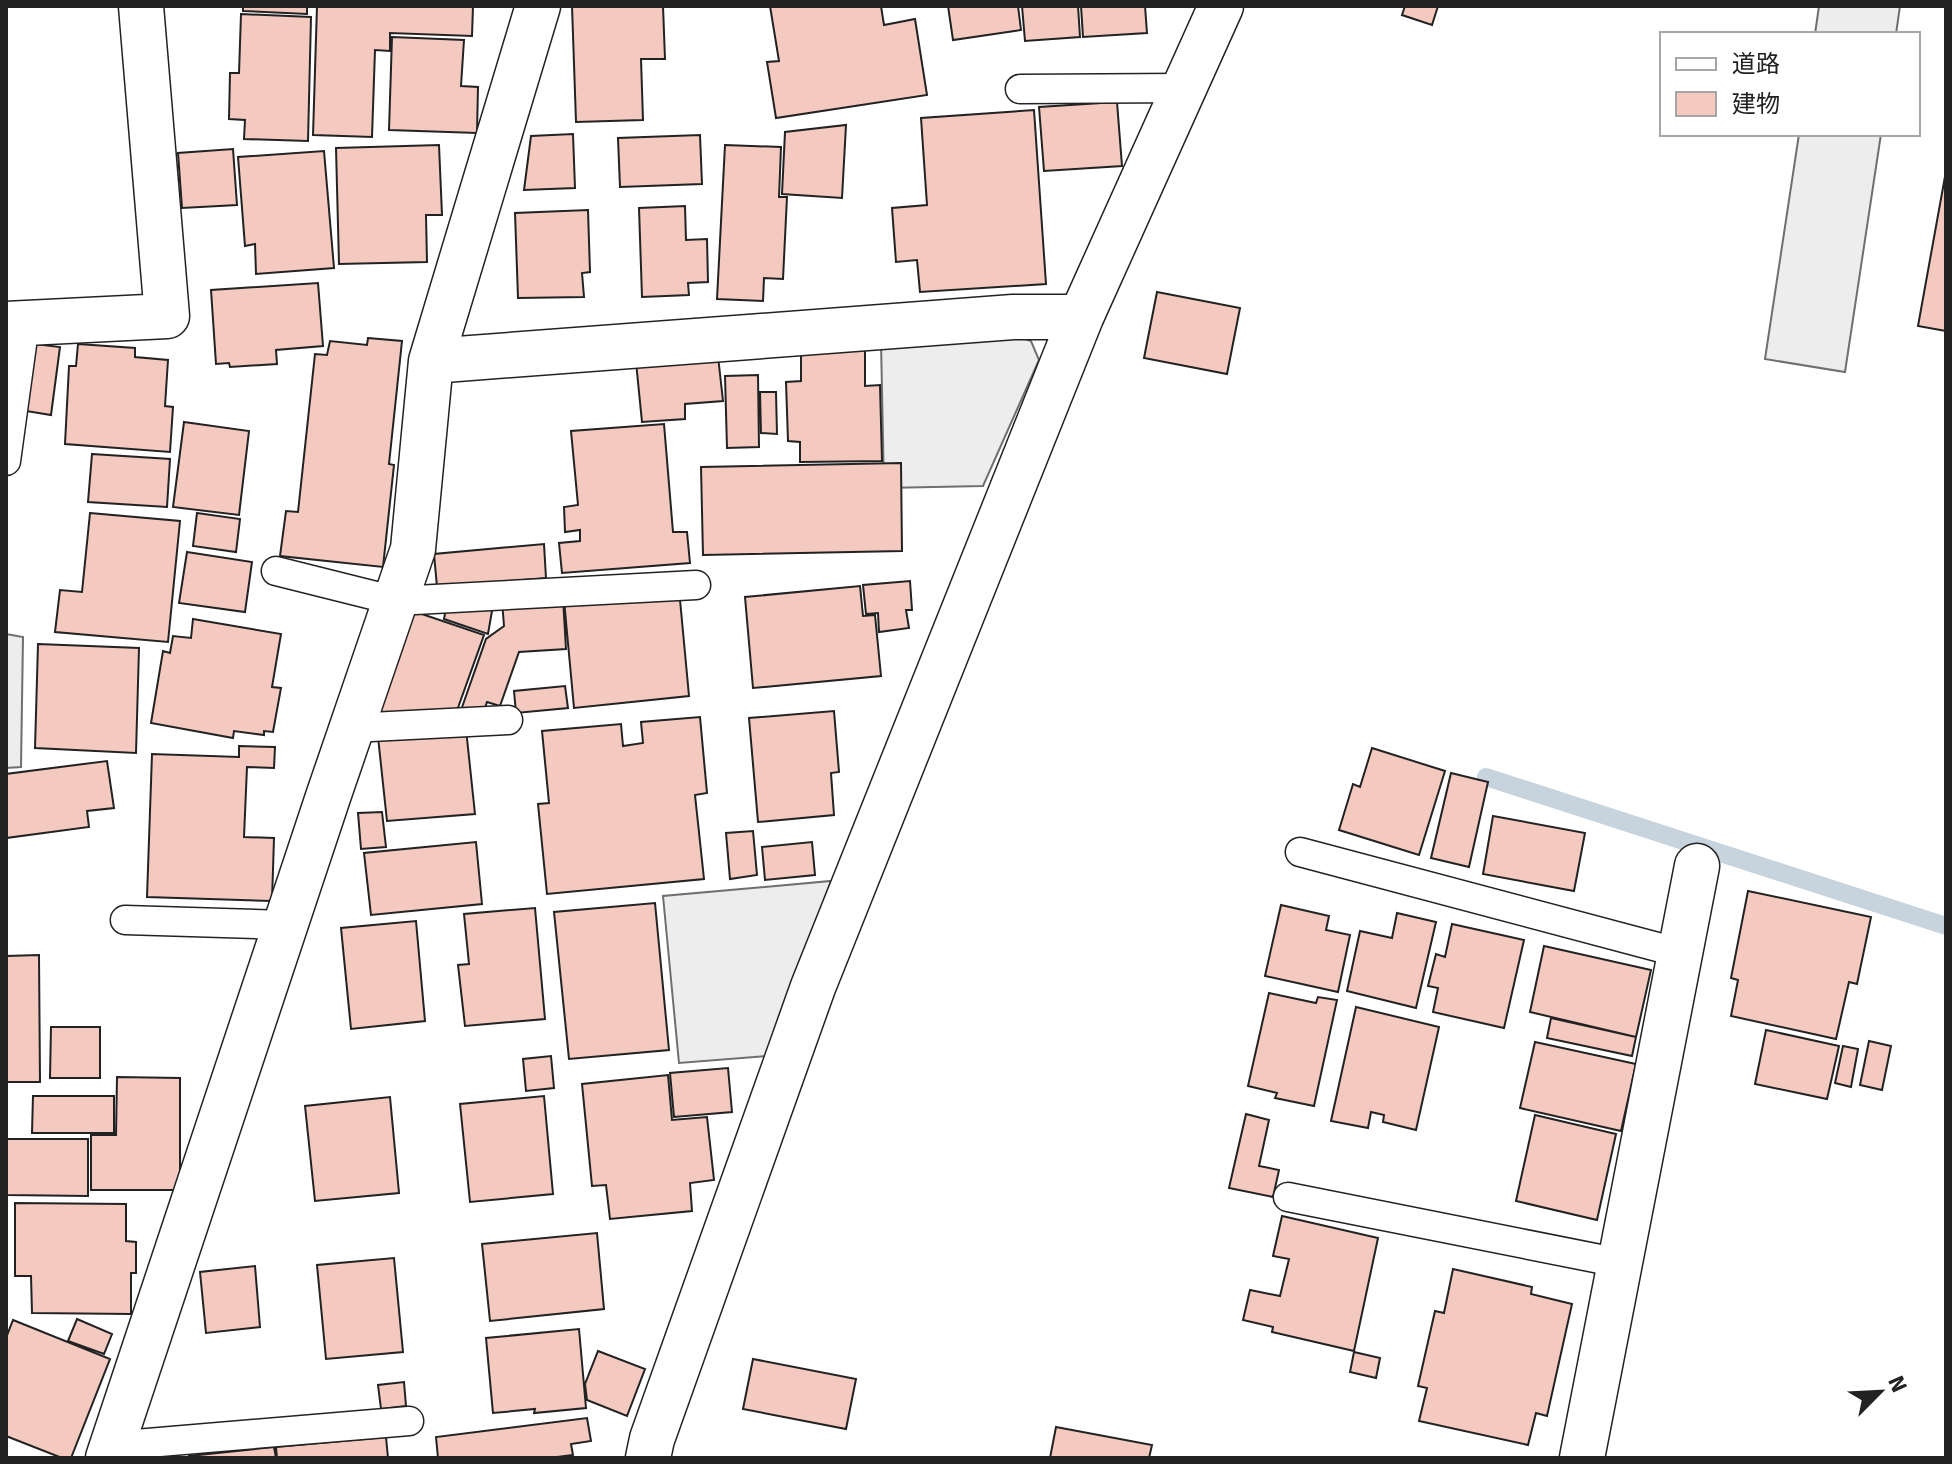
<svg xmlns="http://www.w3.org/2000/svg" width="1952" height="1464" viewBox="0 0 1952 1464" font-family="Signika,'Noto Sans JP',sans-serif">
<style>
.parking{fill:#ededed;stroke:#6f6f6f;stroke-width:2}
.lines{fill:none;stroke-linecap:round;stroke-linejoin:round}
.stream{stroke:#c7d3dd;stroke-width:18}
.building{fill:#f3c9c0;stroke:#222;stroke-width:2}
.service-casing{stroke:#222;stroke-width:31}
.minor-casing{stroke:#222;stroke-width:47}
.service{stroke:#fff;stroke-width:28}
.minor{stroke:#fff;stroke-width:44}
</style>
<rect width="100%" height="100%" fill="#fff"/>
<path class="parking" d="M1819,6H1900L1896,34H1815Z
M1799,134H1881L1845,372L1765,359Z
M1006,332L1031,341L1039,360L983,486L884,488L881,342Z
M6,634L23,637L21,767L6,768Z
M831,881L768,1056L679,1063L663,896Z"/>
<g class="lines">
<path class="stream" d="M1486,777L1946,926"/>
</g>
<path class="building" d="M243,6H307V14L243,11Z
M317,6H473L472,36L390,33V51L375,50L372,137L313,135Z
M572,6H663L665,59H641L643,120L576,122Z
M770,6H881L884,25L915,19L927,95L776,118L767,62L779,61Z
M948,6H1018L1021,30L953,40Z
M1022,6H1078L1080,37L1025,41Z
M1081,6H1145L1147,33L1083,37Z
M1405,6H1438L1432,25L1402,15Z
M241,14L311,17L308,141L244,139L245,120L229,119L230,73H239Z
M392,37L464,40L461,86L478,87L477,133L389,130Z
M1117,102L1122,166L1044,171L1039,107Z
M1034,110L1046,284L920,292L917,260L896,262L892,208L927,205L921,118Z
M846,125L842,198L782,194L785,132Z
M573,134L575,188L524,190L531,136Z
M700,135L702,184L620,187L618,138Z
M439,145L442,215H426L427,262L339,264L336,148Z
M725,145L781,147L779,197H787L783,279L764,278L763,301L717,299Z
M233,149L237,205L182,208L178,153Z
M324,151L334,268L256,274L255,244L245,246L238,157Z
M1946,171V331L1918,326Z
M685,206L686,240L707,239L708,282L688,283L689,295L642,297L639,208Z
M588,210L590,272L582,273L584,297L518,298L515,213Z
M318,283L323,346L276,350L277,364L230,367L229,363L216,364L211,290Z
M1157,292L1240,308L1227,374L1144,358Z
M368,338L402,341L389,464L394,465L383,567L280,556L286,511L298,512L315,354L327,355L330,341L367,345Z
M35,344L60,347L51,415L26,411Z
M78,344L135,348V357L168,360L165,406L173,407L170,452L65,444L69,366H76Z
M865,349V386L880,385L882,461L800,462V442L788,441L786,382L801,381V350Z
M718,356L723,401L685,404V419L642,422L636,362Z
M758,375L759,447L727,448L725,376Z
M760,392H776L777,434L761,433Z
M184,422L249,431L239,515L173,507Z
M664,424L673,532H687L690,563L562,573L559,543L580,541V530L565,532L564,507L578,505L571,431Z
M92,454L170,459L167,507L88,502Z
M901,463L902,551L703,555L701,467Z
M90,513L180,521L168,642L55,632L60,590L82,592Z
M197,513L240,519L236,552L193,546Z
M544,544L546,578L437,587L434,554Z
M187,552L252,562L245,612L179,603Z
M910,581L912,610H906L909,628L879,632L878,613L866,614L863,585Z
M860,586L863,616L875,615L881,676L753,688L745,597Z
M679,589L689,696L574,708L564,600Z
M563,598L566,649L519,652L500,706L487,702L481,720L460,713L486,639L504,626L502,601Z
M493,605L488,634L444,619L446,608Z
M413,611L484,635L455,716L378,713Z
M193,619L281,634L272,687L281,688L273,732L264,731V735L234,731L233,738L151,723L163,651L170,653L173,636L191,638Z
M38,644L139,648L136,753L35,748Z
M565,686L568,708L516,713L514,691Z
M834,711L839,772L831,773L834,815L758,822L749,718Z
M700,717L707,793L695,795L704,879L547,894L538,804L549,803L542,731L621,724L623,746L643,743L641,722Z
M466,729L475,814L387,821L378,737Z
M239,746L275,747L274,768L247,767L244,837L274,838L272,901L147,897L152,754L239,757Z
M1372,748L1445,771L1419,855L1339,830L1353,784L1360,787Z
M107,761L114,808L87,811L89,827L6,838V774Z
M1451,773L1488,782L1469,867L1431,858Z
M382,812L386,847L361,849L358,813Z
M1493,816L1585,833L1574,891L1483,874Z
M753,831L757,875L730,879L726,833Z
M476,842L482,904L371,915L364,853Z
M812,842L815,875L765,880L762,847Z
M1748,891L1871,917L1857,984L1849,982L1836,1039L1731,1016L1738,980L1731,978Z
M655,903L669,1050L569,1059L554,912Z
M1281,905L1329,916L1326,930L1350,935L1338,992L1265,976Z
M535,908L545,1019L465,1026L458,965L469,964L464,914Z
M1397,913L1436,922L1416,1008L1347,991L1360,931L1392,938Z
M416,921L425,1021L351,1029L341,928Z
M1452,924L1524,940L1504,1028L1433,1012L1438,988L1428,986L1436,954L1445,957Z
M1544,946L1651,970L1636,1037L1530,1012Z
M39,955L40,1082H6V956Z
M1269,993L1316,1003L1318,997L1337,1000L1314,1106L1275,1098L1277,1093L1248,1086Z
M1356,1007L1439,1027L1416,1130L1383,1122L1384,1115L1371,1112L1368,1128L1331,1121Z
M1551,1018L1636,1037L1632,1056L1547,1038Z
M51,1027H100V1078H50Z
M1766,1030L1839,1046L1827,1099L1755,1084Z
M1869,1041L1891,1046L1882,1090L1860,1085Z
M1535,1042L1636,1064L1621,1131L1520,1108Z
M1843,1046L1858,1049L1851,1087L1835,1083Z
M551,1056L554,1088L526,1091L523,1059Z
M728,1068L732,1112L674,1117L670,1073Z
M668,1075L672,1120L707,1117L714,1180L690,1183L692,1211L610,1219L606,1185L592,1186L582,1084Z
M117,1077L180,1078V1190H91V1135H116Z
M33,1096H114V1133H32Z
M544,1096L553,1194L470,1202L460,1104Z
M390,1097L399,1193L315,1201L305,1106Z
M1246,1114L1269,1120L1259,1166L1279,1170L1273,1197L1229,1188Z
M1535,1115L1616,1134L1597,1220L1516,1201Z
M6,1139H88V1196L6,1195Z
M15,1203L126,1204V1241L136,1242V1273H131V1314L32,1313L31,1276H15Z
M1282,1216L1378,1238L1354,1351L1272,1332L1273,1327L1243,1320L1250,1290L1280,1296L1289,1259L1273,1256Z
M597,1233L604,1309L490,1321L482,1244Z
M394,1258L403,1352L326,1359L317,1265Z
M255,1266L260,1327L206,1333L200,1272Z
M1453,1269L1532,1287L1531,1294L1572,1304L1547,1416L1536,1413L1528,1445L1419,1421L1427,1388L1418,1386L1435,1311L1444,1313Z
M77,1319L112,1334L104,1354L68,1341Z
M13,1320L110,1359L71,1458H62L6,1436V1338Z
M579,1329L586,1408L534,1413L535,1409L493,1413L486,1338Z
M598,1351L645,1369L627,1416L587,1400L585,1384Z
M1354,1352L1380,1358L1376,1378L1350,1372Z
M753,1359L856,1379L846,1429L743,1409Z
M404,1382L406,1406L381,1409L378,1385Z
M587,1418L591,1441L571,1444L573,1455L549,1458H438L436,1437Z
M1056,1427L1152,1445L1149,1458H1050Z
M386,1437L388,1458H277L276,1447Z
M274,1447L276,1458H189V1456Z"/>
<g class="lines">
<defs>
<path id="service" d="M1020,89L1184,88
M6,461L25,323
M276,571L396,601L696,585
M351,728L508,720
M1300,852L1680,953
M125,920L285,925
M1288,1197L1620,1263
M112,1446L409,1421"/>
<path id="minor" d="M6,324L167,316L141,6
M431,361L1013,317H1081
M108,1458L328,797L413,549L431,361L538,6
M648,1458L652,1439L813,987L1081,317L1221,6
M1582,1458L1697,866"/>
</defs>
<use href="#service" class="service-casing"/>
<use href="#minor" class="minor-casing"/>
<use href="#service" class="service"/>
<use href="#minor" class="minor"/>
</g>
<rect width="1952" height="1464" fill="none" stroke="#222222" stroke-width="16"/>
<rect x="1660" y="32" width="260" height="104" fill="#ffffff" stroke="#a7a7a7" stroke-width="2"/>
<rect x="1676" y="58" width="40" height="12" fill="#ffffff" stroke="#a7a7a7" stroke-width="2"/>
<text x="1732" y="72" font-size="24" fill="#222222">道路</text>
<rect x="1676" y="92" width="40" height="24" fill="#f3c9c0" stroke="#a7a7a7" stroke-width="2"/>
<text x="1732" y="112" font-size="24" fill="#222222">建物</text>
<g transform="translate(1880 1392) rotate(66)" stroke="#ffffff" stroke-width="6" paint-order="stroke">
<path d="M0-6L14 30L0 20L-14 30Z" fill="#222222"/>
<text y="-12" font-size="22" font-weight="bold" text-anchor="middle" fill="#222222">N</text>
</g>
</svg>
